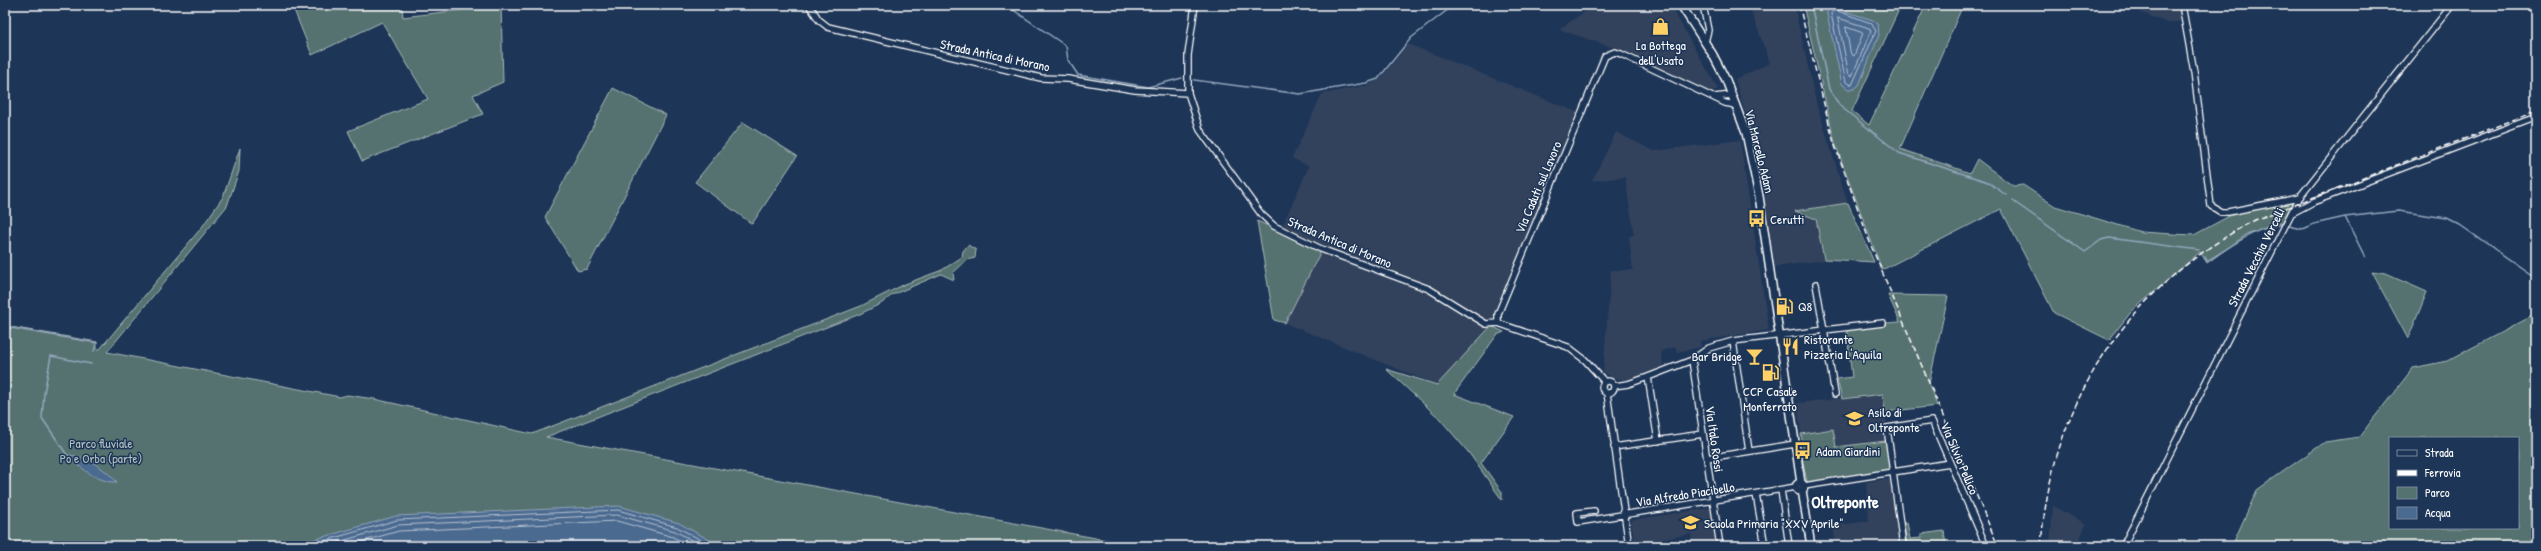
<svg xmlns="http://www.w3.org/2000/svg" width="2541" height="551" viewBox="0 0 2541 551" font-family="'Patrick Hand',sans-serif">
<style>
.built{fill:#31425d}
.green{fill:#547270;stroke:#aab8b8;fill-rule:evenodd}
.water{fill:#4b6a90;stroke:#93a6bc}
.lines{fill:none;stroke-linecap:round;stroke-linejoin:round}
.shore{stroke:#b7c3d3;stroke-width:1}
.stream{stroke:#93a6bc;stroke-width:1.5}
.minor-casing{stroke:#fff;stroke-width:8}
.major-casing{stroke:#fff;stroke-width:10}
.minor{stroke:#1d3557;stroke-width:5.5}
.major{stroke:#1d3557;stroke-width:7}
.rail{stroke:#fff;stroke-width:1.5;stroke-dasharray:6 3;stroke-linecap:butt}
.labels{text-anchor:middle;stroke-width:3;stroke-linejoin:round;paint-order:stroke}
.poi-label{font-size:13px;fill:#fff;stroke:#1d3557;text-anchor:start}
.street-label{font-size:13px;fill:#fff;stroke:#1d3557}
.park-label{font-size:13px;fill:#b2c0bf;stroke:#1d3557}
.district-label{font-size:17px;font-weight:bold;fill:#fff;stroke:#1d3557}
</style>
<rect width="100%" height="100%" fill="#1d3557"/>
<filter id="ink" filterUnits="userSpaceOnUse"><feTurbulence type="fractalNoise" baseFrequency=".025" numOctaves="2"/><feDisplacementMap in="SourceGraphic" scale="8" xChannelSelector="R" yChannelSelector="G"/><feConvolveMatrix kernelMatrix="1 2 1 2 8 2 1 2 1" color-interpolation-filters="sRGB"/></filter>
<g filter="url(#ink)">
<path class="built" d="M1595,5H1670L1718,89L1708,93L1691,88L1645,59L1559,29Z
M1749,5H1794L1817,106L1848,203L1796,211L1816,219L1824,260L1775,267L1759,160L1735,79L1770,63Z
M2122,5H2178L2182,21L2167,23Z
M1408,44L1577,112L1491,326L1437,385L1285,323L1322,249L1280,231L1309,166L1292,158L1322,94L1368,85L1381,78Z
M1616,132L1654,151L1740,140L1769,330L1700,341L1701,347L1677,352L1676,347L1661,351L1663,366L1631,381L1613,378L1603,372L1611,270H1633L1629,236L1634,235L1625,177L1592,181Z
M1883,394L1887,427H1884L1886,441L1836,447L1826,430L1801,434L1797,403Z
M1890,479L1899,546H1836L1833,526L1869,521L1866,482Z
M2053,506L2086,524L2078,543L2083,546H2050Z
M1711,508L1717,546H1692L1691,534L1635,544L1631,520Z"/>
<path class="green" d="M292,5H402L403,17L501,5L503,82L473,95L483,114L362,161L348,131L428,99L382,22L312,55Z
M1803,5H1901L1852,111L1869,125L1926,5H1963L1900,149L1970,173L1977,159L2013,186L2023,185L2055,206L2141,232L2173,234L2194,235L2246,207L2295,198L2282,223L2246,235L2207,263L2200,252L2131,312L2109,340L2054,313L2001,209L1882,270L1835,143Z
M613,88L666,115L587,269L578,271L545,217Z
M743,122L797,156L752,224L695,182Z
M240,148L239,171L227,206L107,352L340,397L347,395L374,399L532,434L861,306L905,284L942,270L962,257L963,251L968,245L976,250L975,258L967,260L953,273L954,280L941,274L892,295L882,303L860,314L546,437L1139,546H5V326L97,342V349H100L202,227L223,197Z
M1848,203L1874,262L1824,259L1816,219L1795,211Z
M1257,221L1322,249L1285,323L1274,320Z
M2372,272L2386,274L2427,292L2408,339Z
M1888,295L1948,296L1929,384L1937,406L1885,412L1883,394L1842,399L1837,379L1852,377L1846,326L1900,322Z
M2536,314V546H2232L2257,490L2325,442L2359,437L2413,368L2447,361ZM2390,438H2518V528H2390Z
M1491,326L1504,332L1497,335L1454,394L1514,417L1481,463L1502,492V500L1469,453L1439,418L1386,369L1437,385Z
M1833,429L1836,447L1886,441L1890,471L1807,482L1801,452H1804L1801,434Z
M1907,522L1910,539L1921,538V534L1944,531L1946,546H1907L1904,523Z"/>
<path class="water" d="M1831,7L1873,20L1878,24L1879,35L1859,85L1854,89H1848L1842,84L1827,14V9Z
M67,455C86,455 105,469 117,482C99,483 80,468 67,455Z
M619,506L679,523L720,546H292L396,516Z"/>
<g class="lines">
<path class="shore" d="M1835,10L1871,23L1876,31L1852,85L1846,82L1831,14Z
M1838,18L1869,28L1871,31L1852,76L1849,74Z
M1846,27L1863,33L1854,56L1851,54Z
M306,546L397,520L618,510L677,527L712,546
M324,546L398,525L617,515L675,531L702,546
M346,546L399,531L617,521L673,537L690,546"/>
<path class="stream" d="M1006,5L1066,46L1068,60L1078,75L1148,87L1182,78
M1811,5L1829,89L1840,106L1899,153L1988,182L2006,195
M1194,80L1300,94L1366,83L1378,79L1411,38L1454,5
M2013,201L2085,252L2101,240L2109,238L2199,250
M2345,217L2365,257
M2289,226L2302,229L2314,224L2345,217L2398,211L2446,218L2460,225L2536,278
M2205,257L2207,261C2226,250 2260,224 2281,225
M5,327L97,343L94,351
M67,455L42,418L44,393L51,356L91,364"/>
<defs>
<path id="minor" d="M809,5L819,20L828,27L1041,78L1068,79L1135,90L1188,93
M1195,5L1188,55V93L1200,130L1261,214L1274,226L1321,249L1429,289L1486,324L1498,323
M1703,5L1708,30L1705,42
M2182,5L2194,72L2211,206L2221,212H2228L2299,198
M1714,97L1732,95
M2292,213L2313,202L2536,117
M1816,284L1835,394
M1498,323V314L1605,56L1615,52L1621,54L1725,103L1736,105
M1498,323L1568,347L1585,360L1604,381
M1733,341L1749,451
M1692,360L1720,546
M1648,377L1658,441
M1602 387a6 6 0 1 1 12 0a6 6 0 1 1-12 0Z
M1614,386L1628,384L1648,377L1692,360L1709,348L1733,341L1883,323
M1607,393L1629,546
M1614,447L1703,434
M1707,458L1795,444
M1804,486L1950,463
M1781,490L1789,546
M1756,494L1765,546
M1594,511L1577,513L1578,522L1796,487
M1903,546L1887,428L1932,421L1986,546
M2123,546L2299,198L2452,5"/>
<path id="major" d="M1681,5L1713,55L1726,80L1746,133L1759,196L1801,483
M1796 487a4 4 0 1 1 8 0a4 4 0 1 1-8 0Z
M1802,490L1811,546"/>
</defs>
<use href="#minor" class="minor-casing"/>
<use href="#major" class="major-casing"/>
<use href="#minor" class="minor"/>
<use href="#major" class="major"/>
<path class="rail" d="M1799,5L1834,143L1872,248L1998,546
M2041,546C2051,402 2127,288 2255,220L2536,111"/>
</g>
</g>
<defs>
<symbol id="shop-bare" viewBox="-9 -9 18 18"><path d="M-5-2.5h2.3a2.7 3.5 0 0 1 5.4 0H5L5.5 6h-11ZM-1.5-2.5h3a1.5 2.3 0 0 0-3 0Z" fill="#ffd166" stroke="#1d3557" stroke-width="2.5" paint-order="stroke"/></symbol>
<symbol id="bus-bare" viewBox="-9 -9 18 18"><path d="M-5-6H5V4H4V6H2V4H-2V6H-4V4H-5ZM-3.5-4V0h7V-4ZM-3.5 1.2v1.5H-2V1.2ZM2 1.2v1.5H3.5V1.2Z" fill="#ffd166" stroke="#1d3557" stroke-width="2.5" paint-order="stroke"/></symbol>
<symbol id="fuel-bare" viewBox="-9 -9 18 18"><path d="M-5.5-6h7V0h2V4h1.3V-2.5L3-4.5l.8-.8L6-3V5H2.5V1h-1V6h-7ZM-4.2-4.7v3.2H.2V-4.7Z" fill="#ffd166" stroke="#1d3557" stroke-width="2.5" paint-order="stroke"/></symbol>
<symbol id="restaurant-bare" viewBox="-9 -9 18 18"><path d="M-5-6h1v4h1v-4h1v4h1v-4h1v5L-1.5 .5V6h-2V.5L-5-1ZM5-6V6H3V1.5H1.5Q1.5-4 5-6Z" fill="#ffd166" stroke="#1d3557" stroke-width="2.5" paint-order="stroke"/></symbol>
<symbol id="bar-bare" viewBox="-9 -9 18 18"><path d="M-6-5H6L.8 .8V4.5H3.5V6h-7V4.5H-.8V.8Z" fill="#ffd166" stroke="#1d3557" stroke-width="2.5" paint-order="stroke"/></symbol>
<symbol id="school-bare" viewBox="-9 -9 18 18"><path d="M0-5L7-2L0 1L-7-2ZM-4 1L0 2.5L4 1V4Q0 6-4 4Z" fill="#ffd166" stroke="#1d3557" stroke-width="2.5" paint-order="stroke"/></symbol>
</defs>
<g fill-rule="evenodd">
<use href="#shop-bare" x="1648" y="14" width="25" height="25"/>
<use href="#bus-bare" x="1744" y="206" width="25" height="25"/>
<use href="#fuel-bare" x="1772" y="294" width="25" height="25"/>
<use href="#restaurant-bare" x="1778" y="334" width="25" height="25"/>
<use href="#bar-bare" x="1742" y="344" width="25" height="25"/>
<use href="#fuel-bare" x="1758" y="360" width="25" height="25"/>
<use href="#school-bare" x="1842" y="406" width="25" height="25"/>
<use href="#bus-bare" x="1790" y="438" width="25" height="25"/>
<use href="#school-bare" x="1678" y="510" width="25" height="25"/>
</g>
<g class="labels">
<g class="poi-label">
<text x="1661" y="50" text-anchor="middle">La Bottega<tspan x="1661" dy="15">dell'Usato</tspan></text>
<text x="1770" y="224">Cerutti</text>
<text x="1798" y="311">Q8</text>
<text x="1804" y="344">Ristorante<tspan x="1804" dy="15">Pizzeria L'Aquila</tspan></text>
<text x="1742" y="361" text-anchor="end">Bar Bridge</text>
<text x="1770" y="396" text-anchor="middle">CCP Casale<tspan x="1770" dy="15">Monferrato</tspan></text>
<text x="1868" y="417">Asilo di<tspan x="1868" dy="15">Oltreponte</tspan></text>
<text x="1816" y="456">Adam Giardini</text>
<text x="1704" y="528">Scuola Primaria "XXV Aprile"</text>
</g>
<g class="street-label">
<text transform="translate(995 55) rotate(12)" y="5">Strada Antica di Morano</text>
<text transform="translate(1760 151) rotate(76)" y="5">Via Marcello Adam</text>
<text transform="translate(1538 187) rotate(-67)" y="5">Via Caduti sul Lavoro</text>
<text transform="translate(1340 242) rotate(23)" y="5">Strada Antica di Morano</text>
<text transform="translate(2256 257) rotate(-63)" y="5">Strada Vecchia Vercelli</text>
<text transform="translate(1715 439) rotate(82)" y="5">Via Italo Rossi</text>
<text transform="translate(1960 458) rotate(67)" y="5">Via Silvio Pellico</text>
<text transform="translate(1685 494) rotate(-9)" y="5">Via Alfredo Piacibello</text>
</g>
<g class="park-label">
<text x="101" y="448">Parco fluviale<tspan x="101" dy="15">Po e Orba (parte)</tspan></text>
</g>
<g class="district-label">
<text x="1845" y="508">Oltreponte</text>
</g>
</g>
<rect width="2541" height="551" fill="none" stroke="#1d3557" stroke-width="20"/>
<rect x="10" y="10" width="2521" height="531" fill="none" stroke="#fff" stroke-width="1.5" filter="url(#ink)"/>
<rect x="2389" y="437" width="130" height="92" fill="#1d3557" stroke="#77869a"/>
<rect x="2397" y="450" width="20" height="6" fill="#1d3557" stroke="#77869a"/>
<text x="2425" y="457" font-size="12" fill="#ffffff">Strada</text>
<rect x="2397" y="470" width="20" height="6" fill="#ffffff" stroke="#77869a"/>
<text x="2425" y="477" font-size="12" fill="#ffffff">Ferrovia</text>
<rect x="2397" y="487" width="20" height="12" fill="#547270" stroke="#77869a"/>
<text x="2425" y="497" font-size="12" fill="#ffffff">Parco</text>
<rect x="2397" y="507" width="20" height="12" fill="#4b6a90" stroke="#77869a"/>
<text x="2425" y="517" font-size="12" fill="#ffffff">Acqua</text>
</svg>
